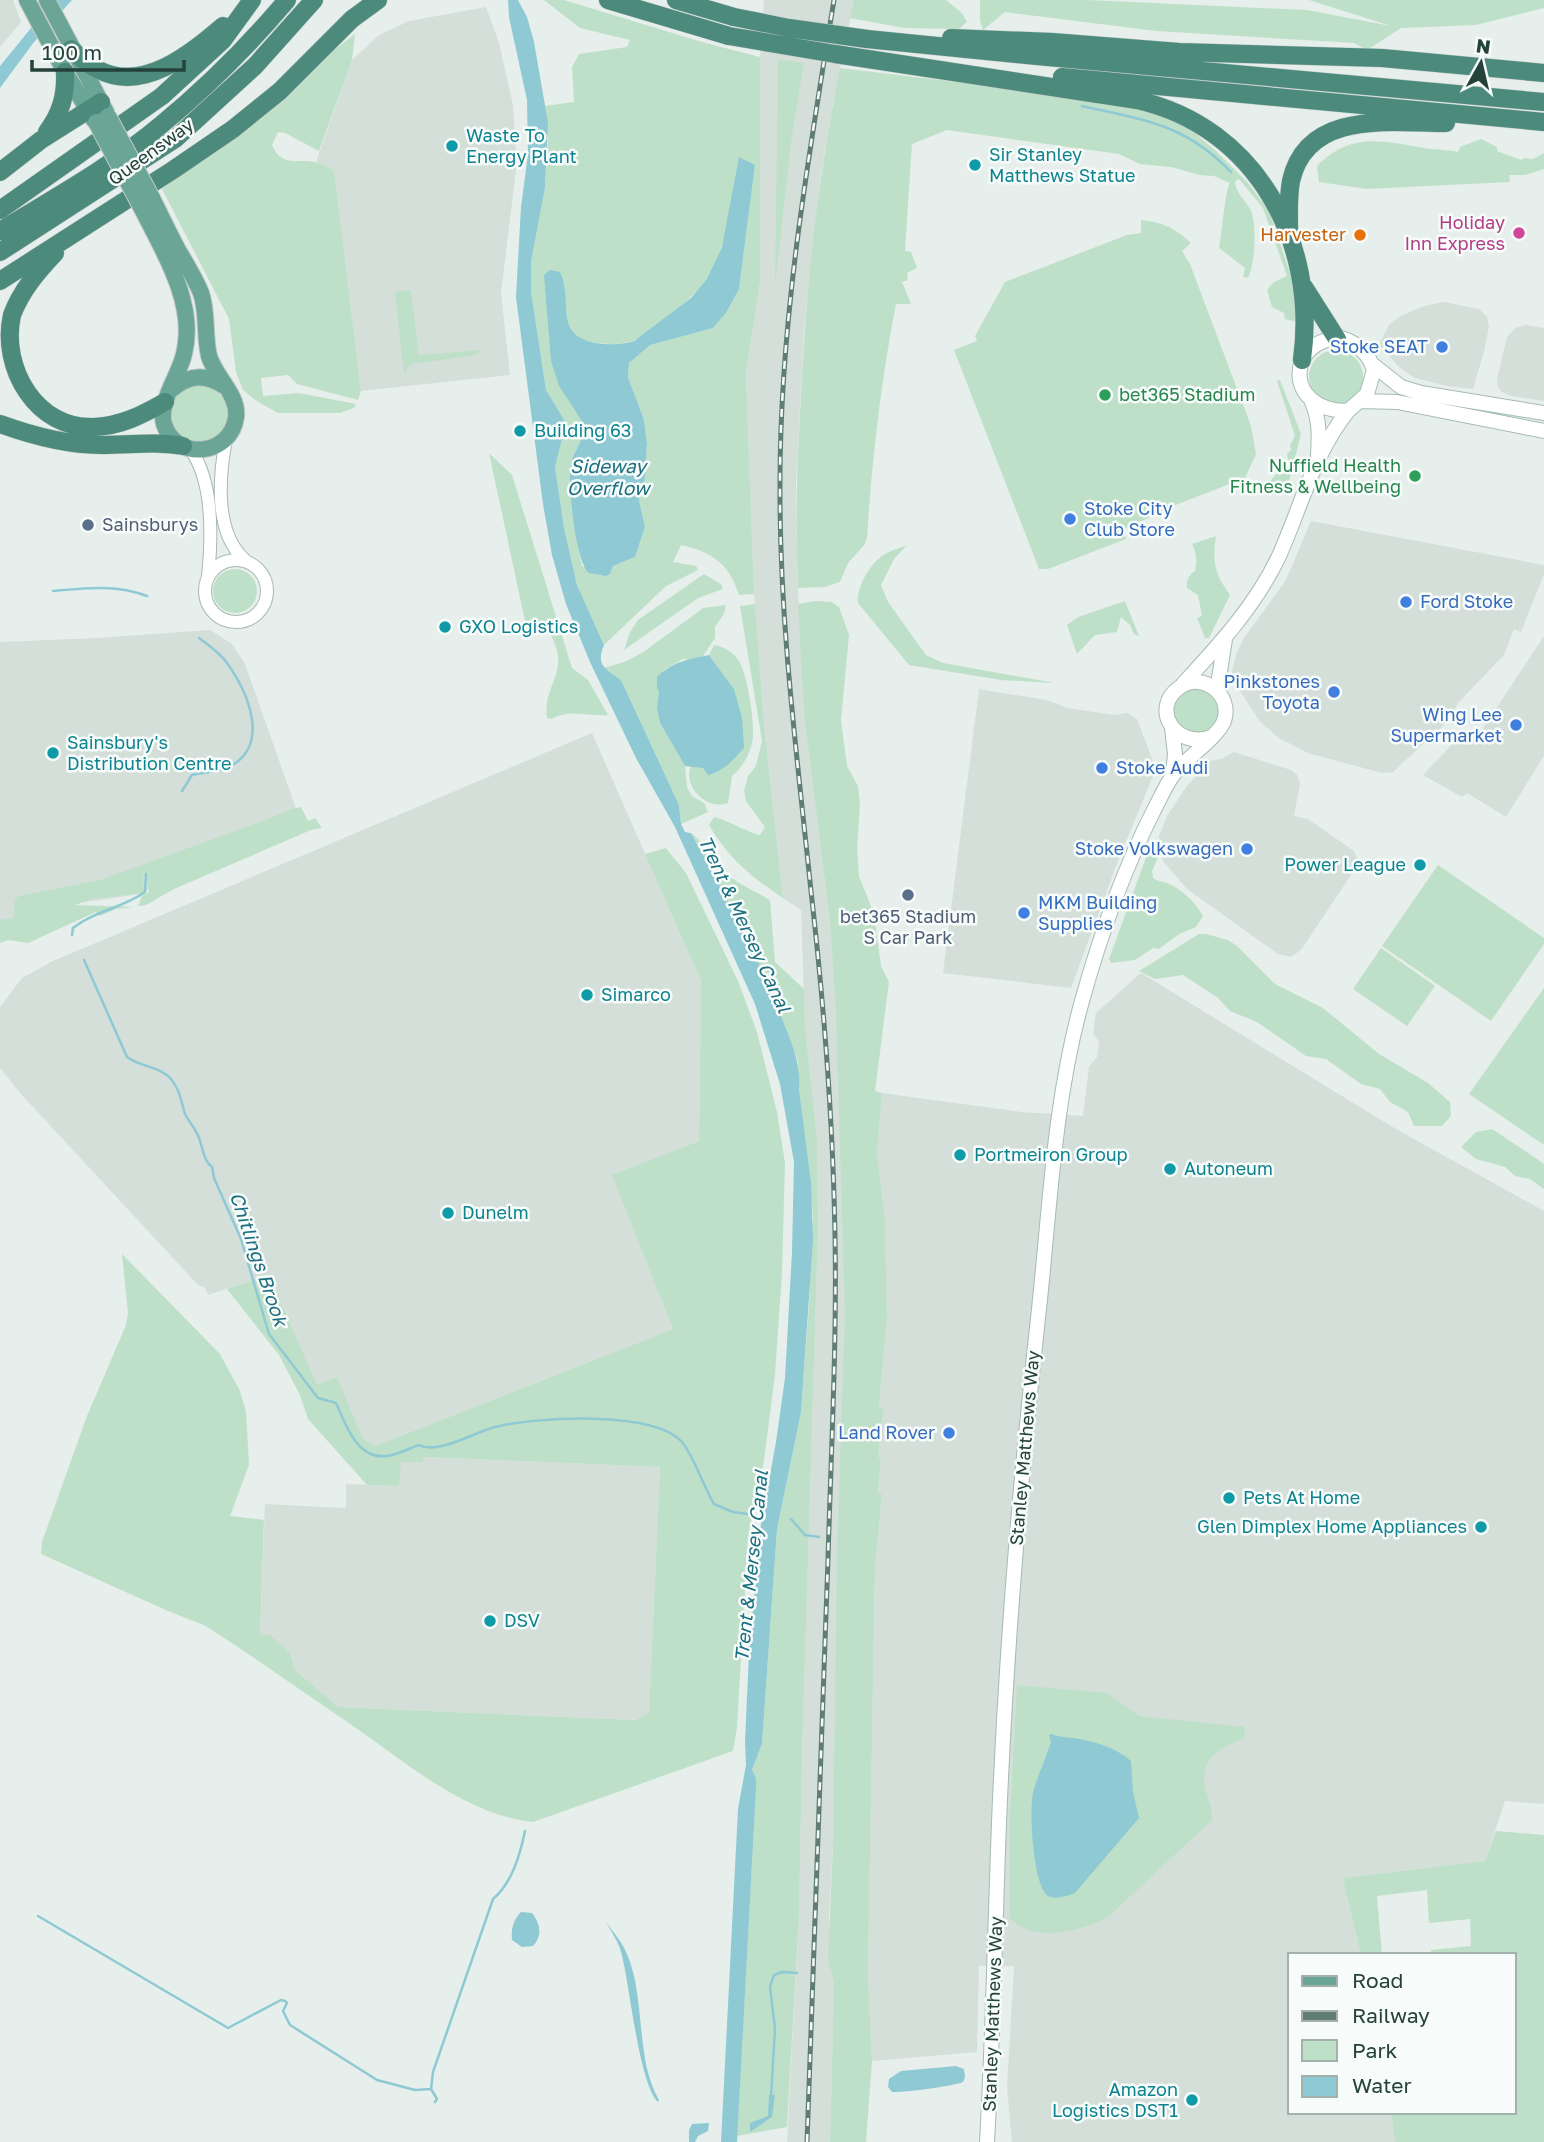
<svg xmlns="http://www.w3.org/2000/svg" width="1544" height="2142" viewBox="0 0 1544 2142" font-family="'Golos Text',sans-serif">
<style>
.built{fill:#d4dfda}
.green{fill:#bfe0c8;fill-rule:evenodd}
.water{fill:#8ec9d4}
.lines{fill:none;stroke-linecap:round;stroke-linejoin:round}
.stream{stroke:#8ec9d4;stroke-width:2.5}
.tertiary-casing{stroke:#a8b8b2;stroke-width:14}
.secondary-casing{stroke:#a4bbb3;stroke-width:16}
.primary-casing{stroke:#c2cac8;stroke-width:18}
.trunk-casing{stroke:#c2cac8;stroke-width:19}
.tertiary{stroke:#fff;stroke-width:12}
.secondary{stroke:#fff;stroke-width:14}
.primary{stroke:#6aa596;stroke-width:16}
.trunk{stroke:#4c8a7c;stroke-width:18}
.rail-casing{stroke:#5f7d75;stroke-width:5}
.rail{stroke:#f7fbf9;stroke-width:2.5;stroke-dasharray:8;stroke-linecap:butt}
.primary-bridge-casing{stroke:#c2cac8;stroke-width:18;stroke-linecap:butt}
.trunk-bridge-casing{stroke:#c2cac8;stroke-width:19;stroke-linecap:butt}
.primary-bridge{stroke:#6aa596;stroke-width:16}
.trunk-bridge{stroke:#4c8a7c;stroke-width:18}
.culture-dot{fill:#0f9aa8;stroke:#f7fbf9;stroke-width:2.5}
.hotel-dot{fill:#d1479c;stroke:#f7fbf9;stroke-width:2.5}
.food-dot{fill:#e8710a;stroke:#f7fbf9;stroke-width:2.5}
.shop-dot{fill:#3f7fe0;stroke:#f7fbf9;stroke-width:2.5}
.leisure-dot{fill:#2e9e5b;stroke:#f7fbf9;stroke-width:2.5}
.service-dot{fill:#5c6f8a;stroke:#f7fbf9;stroke-width:2.5}
.labels{text-anchor:middle;stroke-width:5;stroke-linejoin:round;paint-order:stroke}
.culture-label{font-size:18px;fill:#0d838f;stroke:#f7fbf9;text-anchor:start}
.street-label{font-size:18px;fill:#24423a;stroke:#f7fbf9}
.hotel-label{font-size:18px;fill:#b23c85;stroke:#f7fbf9;text-anchor:end}
.food-label{font-size:18px;fill:#c56008;stroke:#f7fbf9;text-anchor:end}
.shop-label{font-size:18px;fill:#366cbe;stroke:#f7fbf9;text-anchor:end}
.leisure-label{font-size:18px;fill:#27864d;stroke:#f7fbf9;text-anchor:start}
.service-label{font-size:18px;fill:#4e5e75;stroke:#f7fbf9;text-anchor:start}
.water-label{font-size:19px;font-style:italic;fill:#1c6f80;stroke:#f7fbf9}
</style>
<rect width="100%" height="100%" fill="#e6efeb"/>
<path class="built" d="M0,0H13L21,22L0,47Z
M764,0H854L832,108L821,173L804,331L796,484L797,565L804,715L830,922L836,1016L851,1155L833,1846L829,1916L834,1983L830,2142H787L799,1915L802,1757L818,1232L817,1137L805,1025L801,910L783,898L764,725L754,594L746,373L760,283V57Z
M486,7L499,43L513,105L517,162L501,293L510,375L361,391L334,171L316,162L352,60L379,35L409,21Z
M1444,302L1479,309L1487,317L1489,326L1484,352L1473,389L1447,386L1415,378L1400,368L1379,345L1389,325L1400,316L1424,306Z
M1526,325L1544,328V401L1511,396L1502,392L1498,387L1497,379L1507,337L1515,328Z
M1311,521L1544,565V574L1521,632L1514,629L1504,655L1458,703L1449,720L1393,772L1382,773L1308,753L1279,738L1260,722L1231,677L1236,654L1244,638L1286,580Z
M210,630L232,644L245,664L299,817L140,894L80,903L48,917L0,943V642L97,638Z
M1544,636V756L1506,817L1467,793L1462,797L1423,775L1462,734L1476,739Z
M979,689L1046,700L1068,708L1114,715L1127,713L1137,719L1156,769L1119,858L1071,988L943,973Z
M592,733L701,981L699,1141L613,1175L673,1329L375,1446L363,1439L337,1378L317,1386L269,1275L208,1295L205,1288L198,1285L21,1094L0,1068V1007L22,978L53,961Z
M1234,752L1291,770L1297,775L1300,783L1294,816L1308,819L1354,851L1358,860L1357,866L1301,950L1291,957L1278,954L1187,889L1163,861L1159,848V836L1167,816L1187,786L1210,761L1221,759Z
M1141,973L1396,1129L1544,1211V1804L1505,1801L1485,1861L1344,1878L1361,1955H1290V2112H1391L1395,2142H1012L1007,2087L1014,1966H979L977,2052L872,2061L868,1975L875,1569L882,1495L878,1494L881,1458L878,1457L884,1409L879,1408L887,1318L885,1218L877,1154L882,1093L1021,1112L1083,1116L1089,1067L1097,1057L1098,1049L1099,1042L1093,1033L1096,1013Z
M424,1457L660,1467L649,1712L636,1720L338,1707L295,1670L290,1653L260,1636L265,1504L346,1508V1484L398,1486L400,1461L422,1462Z"/>
<path class="green" d="M544,0H564L702,42L760,57V283L746,373L754,594L739,595C729,563 712,552 681,545L673,562L696,566L698,570L666,586L604,645L577,585L564,528L555,467L566,423L546,390L531,291V262L545,188L548,140L545,106L574,102L572,67L579,54L627,47L630,40L580,28ZM739,158L755,165L739,289L726,313L713,328L649,345L629,363L628,377L644,420L647,444L644,490L639,500L645,527L635,557L613,566L610,574L582,566C574,532 566,493 573,458C576,443 587,441 583,423L559,386L564,280C565,296 563,320 573,333C577,339 584,341 591,342C603,344 617,345 629,342C648,337 697,294 708,278C729,244 731,197 739,158Z
M854,0H946L962,13L967,22L959,29L904,28L850,18Z
M980,0H1088L1307,10L1391,26L1309,0H1300H1544V8L1476,25L1401,28L1367,50L1354,43L1156,31L1005,12L983,30L980,21Z
M355,34L352,60L319,151L285,133L278,132L272,145C282,169 299,157 318,163C323,164 329,168 334,170L361,391L358,400L297,384L288,375L261,378L263,396L299,393L356,404L354,408L340,413H278L258,402L243,390L236,372L229,319L162,189L295,90L334,50Z
M778,59L804,63L792,135L775,286Z
M840,68L1081,97L1139,108L1184,124L1216,151L1248,183L1269,211L1291,276L1297,322L1285,319L1284,313L1272,307L1267,290L1274,282L1287,276L1263,208L1239,179L1235,181C1235,193 1246,200 1251,211C1257,226 1255,265 1248,278L1243,277L1245,268L1219,248C1222,234 1225,190 1230,183L1214,176L1200,175L1171,167L1140,164L1119,154L947,130L912,144L905,251L911,252L917,268L907,273L908,280L902,282L911,304H896C881,381 872,459 867,538L865,544L848,563L840,582L825,587L798,588C795,524 797,460 801,396C806,286 818,176 840,68Z
M1481,139L1497,147V151L1521,160L1525,158L1533,159L1544,153V169L1525,175H1509L1510,182L1367,189L1319,182L1317,166C1353,130 1385,142 1430,149C1440,150 1449,150 1458,152L1460,147Z
M1141,220C1162,222 1175,228 1191,243L1182,251L1190,264L1251,426L1256,454L1245,478L1173,506L1123,530L1126,539L1048,569H1039L954,350L977,341L975,336L1005,282L1127,235L1141,233Z
M411,290L419,355L482,350L476,355L413,364L408,367L404,375L395,292Z
M1309 377a27 27 0 1 1 54 0a27 27 0 1 1-54 0Z
M1280,380L1301,434L1287,489L1279,494L1275,489L1278,482H1270C1276,471 1292,467 1287,454L1291,450L1290,445L1295,436L1277,381Z
M170 414a29 29 0 1 1 58 0a29 29 0 1 1-58 0Z
M489,453L512,475L572,668L588,680L608,715C589,717 570,708 552,719L547,718C542,685 572,672 550,634L532,631L525,621Z
M1216,536C1212,563 1215,574 1230,595L1209,638H1205L1197,618L1202,616L1198,595L1187,588C1186,580 1189,575 1195,571C1197,560 1197,554 1192,544Z
M907,545L894,559L881,585L888,602L926,655L943,663L1055,683L1001,680L909,665L858,603C856,587 871,562 885,554C892,550 900,548 907,545Z
M213 591a22 22 0 1 1 44 0a22 22 0 1 1-44 0Z
M704,574L721,584L723,589L698,598L624,650L630,632L638,620Z
M816,601L832,602L839,607L849,635L841,720L847,766L858,786L860,804L857,849L859,876L874,914L881,966L889,982L875,1091L882,1093L877,1154L885,1218L887,1318L879,1407L884,1408L878,1457L881,1458L878,1493L882,1494L875,1569L868,1975L872,2061L866,2142H830L834,1983L828,1959L833,1846L837,1552L845,1314L836,1016L830,922L804,715L798,604Z
M1125,601L1139,636L1134,634L1130,625L1121,617L1117,632L1095,635L1077,654L1067,625L1078,617Z
M755,604L764,725L783,898C749,875 730,860 709,825L714,817C730,821 744,831 760,835L765,827L746,801L744,791L748,776L756,766L762,741L740,606Z
M726,605L724,614L715,627V638L703,656L694,660L683,659L664,670L657,709L660,723L685,766L687,787L692,796L704,803L708,812L681,824L679,805L621,680L604,668L627,661L645,651L703,608Z
M714,645C724,646 736,654 740,663C748,677 756,729 752,744C748,757 742,768 732,776L728,803C708,811 682,787 691,766L703,768L734,689L709,655Z
M1173 710a23 23 0 1 1 46 0a23 23 0 1 1-46 0Z
M301,807L308,821L315,818L322,828L311,830L174,889L146,905L138,906L142,896L149,892L146,875L143,874L144,893L92,899L75,905L134,907L116,909L100,916L96,912L28,943L8,940L0,943V920L13,918L15,899L19,896L100,880L263,821L291,809Z
M691,833C703,841 706,853 715,863C729,880 751,889 770,900L775,962L804,989L805,1025L817,1137L818,1232L802,1757L799,1915L787,2127L737,2136L756,1789C756,1781 752,1773 752,1766C753,1758 760,1751 762,1744L777,1529L801,1412L809,1304L813,1216L799,1089L798,1061L773,994L748,940Z
M1152,840L1160,853L1152,871L1153,878C1159,882 1163,881 1169,884C1184,891 1195,902 1203,916L1196,927L1179,934L1159,949L1153,948L1135,960L1111,963L1109,959L1148,852L1153,849Z
M666,848L686,873L738,981L757,1032L777,1112L785,1163L782,1273L775,1374L764,1461L748,1537L737,1727L733,1751L533,1822C467,1815 409,1765 356,1728C306,1694 257,1659 206,1626L168,1611L41,1554L42,1542L87,1416L126,1325L128,1313L122,1254L220,1354L240,1391L246,1412L249,1465L230,1516L264,1520L260,1635H270L290,1653L295,1670L338,1707L636,1720L649,1712L660,1467L424,1457L423,1462H401L399,1486L367,1485L308,1419L300,1395L279,1355L227,1289L269,1275L317,1385L337,1377L363,1439L375,1446L673,1329L612,1175L699,1141L701,981L645,854Z
M1438,865L1544,938V944L1491,1021L1382,946Z
M1199,934H1206L1228,940L1237,946L1275,984L1323,1008L1379,1054L1428,1083L1450,1102L1451,1116L1442,1126H1414L1408,1112L1390,1102L1380,1089L1361,1084L1326,1059L1306,1056L1257,1022L1230,1011L1218,998L1183,975L1155,979L1139,971Z
M1381,948L1435,986L1407,1026L1353,989Z
M1544,988V1145L1469,1094Z
M1492,1129C1510,1141 1527,1152 1544,1164V1189L1530,1179L1515,1176L1505,1167L1476,1159L1461,1147L1476,1132Z
M1017,1685L1107,1693L1139,1716L1245,1727L1244,1739C1222,1745 1199,1760 1205,1786C1207,1798 1213,1808 1212,1820L1108,1917C1081,1931 1035,1944 1010,1918V1813Z
M1496,1831L1544,1835V2142H1395L1391,2112H1514V1955H1432L1431,1950L1471,1946L1470,1919L1429,1923L1427,1890L1377,1896L1382,1955H1361L1343,1878L1485,1861Z"/>
<path class="water" d="M54,0H72L34,42L0,88V66Z
M508,0H518L527,17L534,42L548,123L545,188L531,262V291L546,390L566,423L555,467L564,528L577,585L604,645C595,666 606,669 621,680L679,805L681,824L685,832L691,833C724,894 759,956 783,1021C792,1044 801,1064 799,1089L811,1183L813,1240L801,1412L777,1529L762,1744L752,1769L756,1779V1789L737,2142H721L738,1809L746,1765L745,1742L749,1653L760,1530L776,1442L785,1378L792,1252L794,1162L780,1084L755,1004L675,827L636,758L590,662L566,604L552,555L543,504L516,297L521,207L528,154L527,100L509,17Z
M739,157L755,165L739,289L726,313L713,328L650,345L629,363L628,377L644,420L647,444L644,490L639,500L645,527L635,557L613,566L610,574L606,576L589,573C575,562 567,482 571,464C574,448 586,440 583,423L559,386L551,361L544,275L550,270L560,272C574,301 552,335 596,343C608,345 622,345 634,341L691,298L707,279L722,247Z
M709,655L734,689L742,718L744,748C733,760 724,771 708,775L703,768L685,766L660,723L657,709L659,692L657,687V677C672,662 689,659 709,655Z
M1051,1734C1059,1737 1064,1737 1073,1738C1094,1741 1115,1747 1131,1761L1133,1792L1139,1818L1075,1893C1067,1896 1055,1900 1048,1896C1033,1886 1028,1807 1034,1789C1039,1773 1046,1758 1051,1742L1049,1735Z
M521,1912L532,1913C540,1923 543,1936 533,1946L522,1947L512,1940C511,1929 513,1920 521,1912Z
M606,1922C613,1932 623,1943 627,1954C646,1998 635,2059 659,2100L658,2102C639,2084 630,1986 622,1956C620,1944 612,1933 606,1922Z
M956,2066L964,2069L965,2077L963,2082C954,2086 901,2093 892,2092L888,2087L889,2079L901,2071Z
M769,2095H775L772,2117L750,2132V2123L768,2116Z
M709,2123L708,2131L698,2136L695,2142H689V2130L692,2124Z"/>
<g class="lines">
<path class="stream" d="M1082,106C1143,120 1184,123 1231,172
M53,591C86,588 116,584 147,596
M182,791L192,775C204,772 219,772 229,767C272,745 247,691 227,663C220,653 208,645 199,638
M72,935L73,928C94,911 123,908 145,892L146,874
M84,960L127,1057C140,1067 160,1066 171,1079C180,1090 181,1101 185,1114C189,1122 196,1129 199,1138C203,1148 203,1160 212,1167L214,1178L241,1239L269,1334L318,1398L336,1403C346,1425 357,1460 387,1456C398,1455 409,1448 419,1445C438,1455 475,1432 495,1427C535,1417 653,1410 682,1442C692,1453 705,1489 714,1504L733,1512L748,1514
M791,1519L805,1535L819,1537
M38,1916L228,2028L281,2000L285,2001L287,2003L283,2011L290,2025L377,2080L415,2090L431,2089
M771,2097L775,2029L770,1986L774,1975L782,1972L797,1973
M435,2102L437,2099L431,2089L433,2072L493,1899C512,1883 520,1855 525,1831"/>
<defs>
<path id="tertiary" d="M226,440C219,476 214,533 245,560
M190,449C214,481 212,537 208,576
M205 591a31 31 0 1 1 62 0a31 31 0 1 1-62 0Z"/>
<path id="secondary" d="M1341,338C1357,343 1369,354 1374,370L1367,394L1348,411C1283,411 1286,339 1341,338Z
M1372,364L1401,387L1421,393L1544,413
M1361,401L1397,402L1544,431
M1312,402C1320,421 1319,436 1318,455
M1183,684C1219,645 1256,605 1279,556C1301,507 1314,453 1348,411
M1217,691L1225,639
M1172,728L1175,754L1173,775
M987,2142C993,2036 995,1929 999,1823C1006,1651 1020,1480 1039,1309C1050,1207 1054,1101 1082,1001C1100,936 1123,871 1154,810C1160,799 1166,784 1174,774C1185,759 1218,737 1224,721C1233,695 1203,671 1180,687C1149,708 1176,750 1211,737"/>
<path id="primary" d="M27,0L65,72L94,120
M47,0L106,112
M140,205C162,249 197,303 184,354C179,376 158,403 164,424C176,462 231,456 236,417C239,395 215,377 209,356C204,335 208,313 201,293C195,278 186,264 178,250C169,233 161,216 152,198
M171,390C188,375 205,373 224,386"/>
<path id="trunk" d="M608,0L729,36
M676,0L734,17
M951,38L1052,42L1179,52L1382,58L1544,73
M867,39L1037,56L1544,102
M71,49C79,56 87,64 97,69C142,94 190,54 223,26
M835,54L1137,100C1257,127 1318,243 1302,360
M1062,77L1544,122
M47,132C61,113 66,96 65,72
M0,172L41,140L101,102
M0,210L162,96L223,40L252,0
M1289,229C1289,213 1288,197 1291,181C1307,109 1392,123 1446,123
M0,231C54,198 112,166 161,125C206,88 249,45 287,0
M0,252L175,139L255,66L314,0
M55,253C37,272 21,291 12,315C0,368 37,430 94,427C121,426 142,415 165,402
M0,281L173,170L233,129L280,91L352,19L378,0
M1304,287L1337,339
M0,424C33,436 66,445 101,445C129,445 155,441 183,446"/>
</defs>
<use href="#tertiary" class="tertiary-casing"/>
<use href="#secondary" class="secondary-casing"/>
<use href="#primary" class="primary-casing"/>
<use href="#trunk" class="trunk-casing"/>
<use href="#tertiary" class="tertiary"/>
<use href="#secondary" class="secondary"/>
<use href="#primary" class="primary"/>
<use href="#trunk" class="trunk"/>
<defs>
<path id="rail" d="M807,2142C814,1948 821,1754 828,1559C831,1452 837,1343 835,1236C833,1121 824,1005 811,891C797,755 779,619 780,482C780,320 808,160 834,0"/>
</defs>
<use href="#rail" class="rail-casing"/>
<use href="#rail" class="rail"/>
<defs>
<path id="primary-bridge" d="M108,116L152,198
M96,122L140,205"/>
<path id="trunk-bridge" d="M734,17L789,28L867,39
M729,36L835,54"/>
</defs>
<use href="#primary-bridge" class="primary-bridge-casing"/>
<use href="#trunk-bridge" class="trunk-bridge-casing"/>
<use href="#primary-bridge" class="primary-bridge"/>
<use href="#trunk-bridge" class="trunk-bridge"/>
</g>
<g class="culture-dot">
<circle cx="452" cy="146" r="7"/>
<circle cx="975" cy="165" r="7"/>
<circle cx="520" cy="431" r="7"/>
<circle cx="445" cy="627" r="7"/>
<circle cx="53" cy="753" r="7"/>
<circle cx="1420" cy="865" r="7"/>
<circle cx="587" cy="995" r="7"/>
<circle cx="960" cy="1155" r="7"/>
<circle cx="1170" cy="1169" r="7"/>
<circle cx="448" cy="1213" r="7"/>
<circle cx="1229" cy="1498" r="7"/>
<circle cx="1481" cy="1527" r="7"/>
<circle cx="490" cy="1621" r="7"/>
<circle cx="1192" cy="2100" r="7"/>
</g>
<circle class="hotel-dot" cx="1519" cy="233" r="7"/>
<circle class="food-dot" cx="1360" cy="235" r="7"/>
<g class="shop-dot">
<circle cx="1442" cy="347" r="7"/>
<circle cx="1070" cy="519" r="7"/>
<circle cx="1406" cy="602" r="7"/>
<circle cx="1334" cy="692" r="7"/>
<circle cx="1516" cy="725" r="7"/>
<circle cx="1102" cy="768" r="7"/>
<circle cx="1247" cy="849" r="7"/>
<circle cx="1024" cy="913" r="7"/>
<circle cx="949" cy="1433" r="7"/>
</g>
<g class="leisure-dot">
<circle cx="1105" cy="395" r="7"/>
<circle cx="1415" cy="476" r="7"/>
</g>
<g class="service-dot">
<circle cx="88" cy="525" r="7"/>
<circle cx="908" cy="895" r="7"/>
</g>
<g class="labels">
<g class="culture-label">
<text x="466" y="142">Waste To<tspan x="466" dy="21">Energy Plant</tspan></text>
<text x="989" y="161">Sir Stanley<tspan x="989" dy="21">Matthews Statue</tspan></text>
<text x="534" y="437">Building 63</text>
<text x="459" y="633">GXO Logistics</text>
<text x="67" y="749">Sainsbury's<tspan x="67" dy="21">Distribution Centre</tspan></text>
<text x="1406" y="871" text-anchor="end">Power League</text>
<text x="601" y="1001">Simarco</text>
<text x="974" y="1161">Portmeiron Group</text>
<text x="1184" y="1175">Autoneum</text>
<text x="462" y="1219">Dunelm</text>
<text x="1243" y="1504">Pets At Home</text>
<text x="1467" y="1533" text-anchor="end">Glen Dimplex Home Appliances</text>
<text x="504" y="1627">DSV</text>
<text x="1178" y="2096" text-anchor="end">Amazon<tspan x="1178" dy="21">Logistics DST1</tspan></text>
</g>
<g class="street-label">
<text transform="translate(151 152) rotate(-36)" y="6">Queensway</text>
<text transform="translate(1025 1448) rotate(-85)" y="6">Stanley Matthews Way</text>
<text transform="translate(993 2014) rotate(-88)" y="6">Stanley Matthews Way</text>
</g>
<g class="hotel-label">
<text x="1505" y="229">Holiday<tspan x="1505" dy="21">Inn Express</tspan></text>
</g>
<g class="food-label">
<text x="1346" y="241">Harvester</text>
</g>
<g class="shop-label">
<text x="1428" y="353">Stoke SEAT</text>
<text x="1084" y="515" text-anchor="start">Stoke City<tspan x="1084" dy="21">Club Store</tspan></text>
<text x="1420" y="608" text-anchor="start">Ford Stoke</text>
<text x="1320" y="688">Pinkstones<tspan x="1320" dy="21">Toyota</tspan></text>
<text x="1502" y="721">Wing Lee<tspan x="1502" dy="21">Supermarket</tspan></text>
<text x="1116" y="774" text-anchor="start">Stoke Audi</text>
<text x="1233" y="855">Stoke Volkswagen</text>
<text x="1038" y="909" text-anchor="start">MKM Building<tspan x="1038" dy="21">Supplies</tspan></text>
<text x="935" y="1439">Land Rover</text>
</g>
<g class="leisure-label">
<text x="1119" y="401">bet365 Stadium</text>
<text x="1401" y="472" text-anchor="end">Nuffield Health<tspan x="1401" dy="21">Fitness &amp; Wellbeing</tspan></text>
</g>
<g class="service-label">
<text x="102" y="531">Sainsburys</text>
<text x="908" y="923" text-anchor="middle">bet365 Stadium<tspan x="908" dy="21">S Car Park</tspan></text>
</g>
<g class="water-label">
<text x="608" y="473">Sideway<tspan x="608" dy="22">Overflow</tspan></text>
<text transform="translate(745 924) rotate(65)" y="7">Trent &amp; Mersey Canal</text>
<text transform="translate(259 1259) rotate(71)" y="7">Chitlings Brook</text>
<text transform="translate(751 1566) rotate(-84)" y="7">Trent &amp; Mersey Canal</text>
</g>
</g>
<rect x="1288" y="1953" width="228" height="161" fill="#f7fbf9" stroke="#a3b1ad" stroke-width="2"/>
<rect x="1302" y="1976" width="35" height="10" fill="#6aa596" stroke="#a3b1ad" stroke-width="2"/>
<text x="1352" y="1988" font-size="21" fill="#24423a">Road</text>
<rect x="1302" y="2011" width="35" height="10" fill="#5f7d75" stroke="#a3b1ad" stroke-width="2"/>
<text x="1352" y="2023" font-size="21" fill="#24423a">Railway</text>
<rect x="1302" y="2040" width="35" height="21" fill="#bfe0c8" stroke="#a3b1ad" stroke-width="2"/>
<text x="1352" y="2058" font-size="21" fill="#24423a">Park</text>
<rect x="1302" y="2076" width="35" height="21" fill="#8ec9d4" stroke="#a3b1ad" stroke-width="2"/>
<text x="1352" y="2093" font-size="21" fill="#24423a">Water</text>
<g transform="translate(1481 63) rotate(8)" stroke="#f7fbf9" stroke-width="5" paint-order="stroke">
<path d="M0-5L12 26L0 18L-12 26Z" fill="#24423a"/>
<text y="-10" font-size="19" font-weight="bold" text-anchor="middle" fill="#24423a">N</text>
</g>
<path d="M32 60v10h152v-10" fill="none" stroke="#24423a" stroke-width="3.5"/>
<text x="42" y="60" font-size="21" fill="#24423a" stroke="#f7fbf9" stroke-width="5" paint-order="stroke">100 m</text>
</svg>
